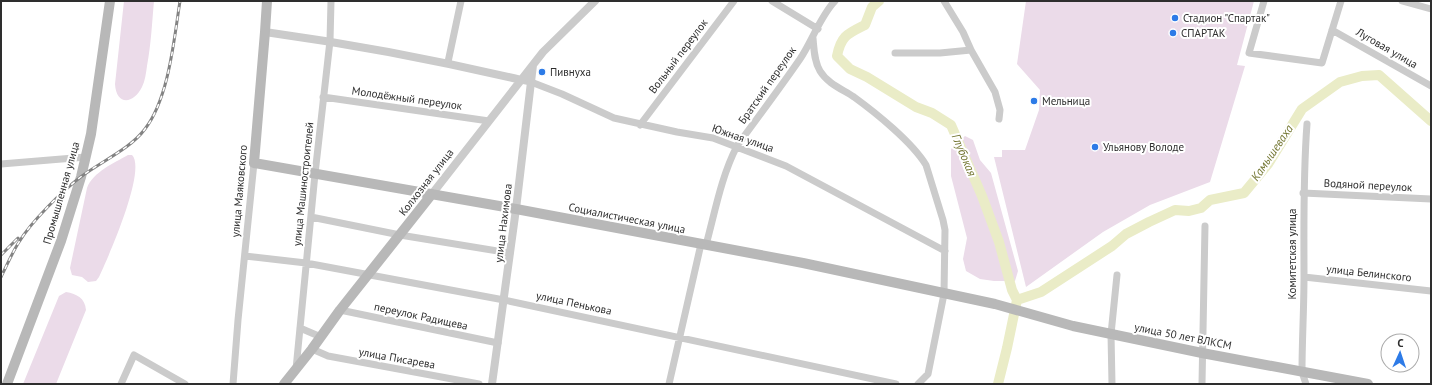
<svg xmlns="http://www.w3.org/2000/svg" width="1432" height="385" viewBox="0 0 1432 385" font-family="'PT Sans',sans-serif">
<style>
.green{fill:#ebdbe9}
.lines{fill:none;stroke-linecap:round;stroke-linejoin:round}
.river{stroke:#eaecc7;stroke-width:10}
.minor{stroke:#cbcbcb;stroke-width:7}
.tertiary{stroke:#cbcbcb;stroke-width:8}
.secondary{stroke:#b8b8b8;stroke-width:10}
.rail-casing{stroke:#838383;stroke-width:3}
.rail{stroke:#fff;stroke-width:1.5;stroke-dasharray:4.5;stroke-linecap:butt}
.poi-dot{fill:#2d7be7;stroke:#fff;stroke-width:1.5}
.labels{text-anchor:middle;stroke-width:4;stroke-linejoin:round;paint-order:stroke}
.poi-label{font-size:11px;fill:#2e2e2e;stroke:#fff;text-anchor:start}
.street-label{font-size:11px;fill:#2e2e2e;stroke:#fff}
.water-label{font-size:12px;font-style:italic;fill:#747733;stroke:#fff}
</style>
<rect width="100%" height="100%" fill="#fff"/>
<path class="green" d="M124,1H154C152,23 151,45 147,66C146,73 145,81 142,87C133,105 116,105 115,84Z
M1026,1H1254L1237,65L1245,66L1210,182L1150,205L1103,232L1026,287L994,157H1002V150H1025L1039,110L1040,90L1017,64Z
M965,136L973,140L980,160L991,173L1018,271L1015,281H994L980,279L966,271L963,259L967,238L951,176V149Z
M128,155H132C147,170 108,258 99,277L96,281L88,282L82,277L72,275L70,268L87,188C93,172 114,163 128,155Z
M66,292C77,294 85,298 86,310L56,384H23L59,296Z"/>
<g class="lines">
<path class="river" d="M879,1L872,7L865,25C847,34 841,36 837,56L850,69L867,77L916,107L932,113L951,125L982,196L999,242L1012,290L1017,300L1007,348L998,384
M1017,300L1041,292L1112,246L1126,234L1149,222L1175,210L1189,211L1201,208L1210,200L1244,193L1268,164L1302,109L1340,82L1362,76L1379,75L1431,121"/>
<path class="minor" d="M772,1L818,29
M944,1L963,32L971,50L995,92L1000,110L999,119
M1264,1L1249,53L1322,63L1341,1
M1402,1L1431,9
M1332,30L1431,86
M813,38C814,49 814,61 820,71C828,84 842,89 854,97C876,113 912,142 926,165L943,220L945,230L944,294L928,374L918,384
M895,53H940L971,50
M448,62L461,1
M521,80L531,82L562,94L614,118L677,132L713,138L786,166L945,251
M323,97L489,121
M640,125L734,1
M1,164L86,157
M1303,193L1431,199
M311,217L400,235L510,253
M706,245C715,212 721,177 737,146C758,117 780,88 800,59C812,41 821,15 835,1
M245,256L306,263L504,300L896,384
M1304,277L1431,291
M340,310L498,343
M300,328L321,337
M312,349L328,356L479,384
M296,369L315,174L330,41L331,1
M121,384L134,355L185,384
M233,384L238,320L254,163
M669,384L701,244
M1112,384L1111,334L1117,275
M1202,384L1205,226
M1306,384L1302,372C1302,340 1304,309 1304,277C1304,226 1303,176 1307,124"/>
<path class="tertiary" d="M265,32C352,44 436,60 521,80
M432,194L543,52L595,1
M492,384L516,209L533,65"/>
<path class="secondary" d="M267,1L265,32L254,163L516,209L803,263L995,304L1073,326L1202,353L1368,384
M7,384L61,241L81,177L91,134L110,1
M284,384L312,349L340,310L432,194"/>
<defs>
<path id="rail" d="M1,255L18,238
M1,277C7,265 12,253 19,242C31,222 63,190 82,176C102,161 130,149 145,129C169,98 174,39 180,1"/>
</defs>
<use href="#rail" class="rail-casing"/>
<use href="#rail" class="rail"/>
</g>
<g class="poi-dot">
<circle cx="1175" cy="18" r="4"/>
<circle cx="1173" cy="33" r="4"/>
<circle cx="542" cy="72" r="4"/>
<circle cx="1034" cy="101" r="4"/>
<circle cx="1095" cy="147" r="4"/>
</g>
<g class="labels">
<g class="poi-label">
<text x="1183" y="22">Стадион "Спартак"</text>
<text x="1181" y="37">СПАРТАК</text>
<text x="550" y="76">Пивнуха</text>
<text x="1042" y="105">Мельница</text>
<text x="1103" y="151">Ульянову Володе</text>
</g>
<g class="street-label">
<text transform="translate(1387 48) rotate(30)" y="4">Луговая улица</text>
<text transform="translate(678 56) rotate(-53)" y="4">Вольный переулок</text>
<text transform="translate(767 85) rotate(-55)" y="4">Братский переулок</text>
<text transform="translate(407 98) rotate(8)" y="4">Молодёжный переулок</text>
<text transform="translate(743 138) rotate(19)" y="4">Южная улица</text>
<text transform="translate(426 182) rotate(-52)" y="4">Колхозная улица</text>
<text transform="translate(303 184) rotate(-84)" y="4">улица Машиностроителей</text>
<text transform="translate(1368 185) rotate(3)" y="4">Водяной переулок</text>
<text transform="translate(239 191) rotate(-85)" y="4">улица Маяковского</text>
<text transform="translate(61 193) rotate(-74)" y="4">Промышленная улица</text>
<text transform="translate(627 218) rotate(11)" y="4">Социалистическая улица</text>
<text transform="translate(503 223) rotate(-83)" y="4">улица Нахимова</text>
<text transform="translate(1292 254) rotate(-90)" y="4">Комитетская улица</text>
<text transform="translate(1369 273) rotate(6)" y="4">улица Белинского</text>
<text transform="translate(574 303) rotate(12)" y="4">улица Пенькова</text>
<text transform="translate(421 316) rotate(12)" y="4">переулок Радищева</text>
<text transform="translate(1183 336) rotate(11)" y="4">улица 50 лет ВЛКСМ</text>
<text transform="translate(397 358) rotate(10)" y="4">улица Писарева</text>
</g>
<g class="water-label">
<text transform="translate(1272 153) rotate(-56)" y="4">Камышеваха</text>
<text transform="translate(964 155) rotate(67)" y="4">Глубокая</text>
</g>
</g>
<rect width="1432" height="385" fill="none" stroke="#2e2e2e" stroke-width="4"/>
<g transform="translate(1400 353) rotate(3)"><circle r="19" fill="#ffffff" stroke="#ababab"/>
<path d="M0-3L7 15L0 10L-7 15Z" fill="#2d7be7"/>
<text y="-6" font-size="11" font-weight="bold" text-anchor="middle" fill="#2e2e2e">С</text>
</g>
</svg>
